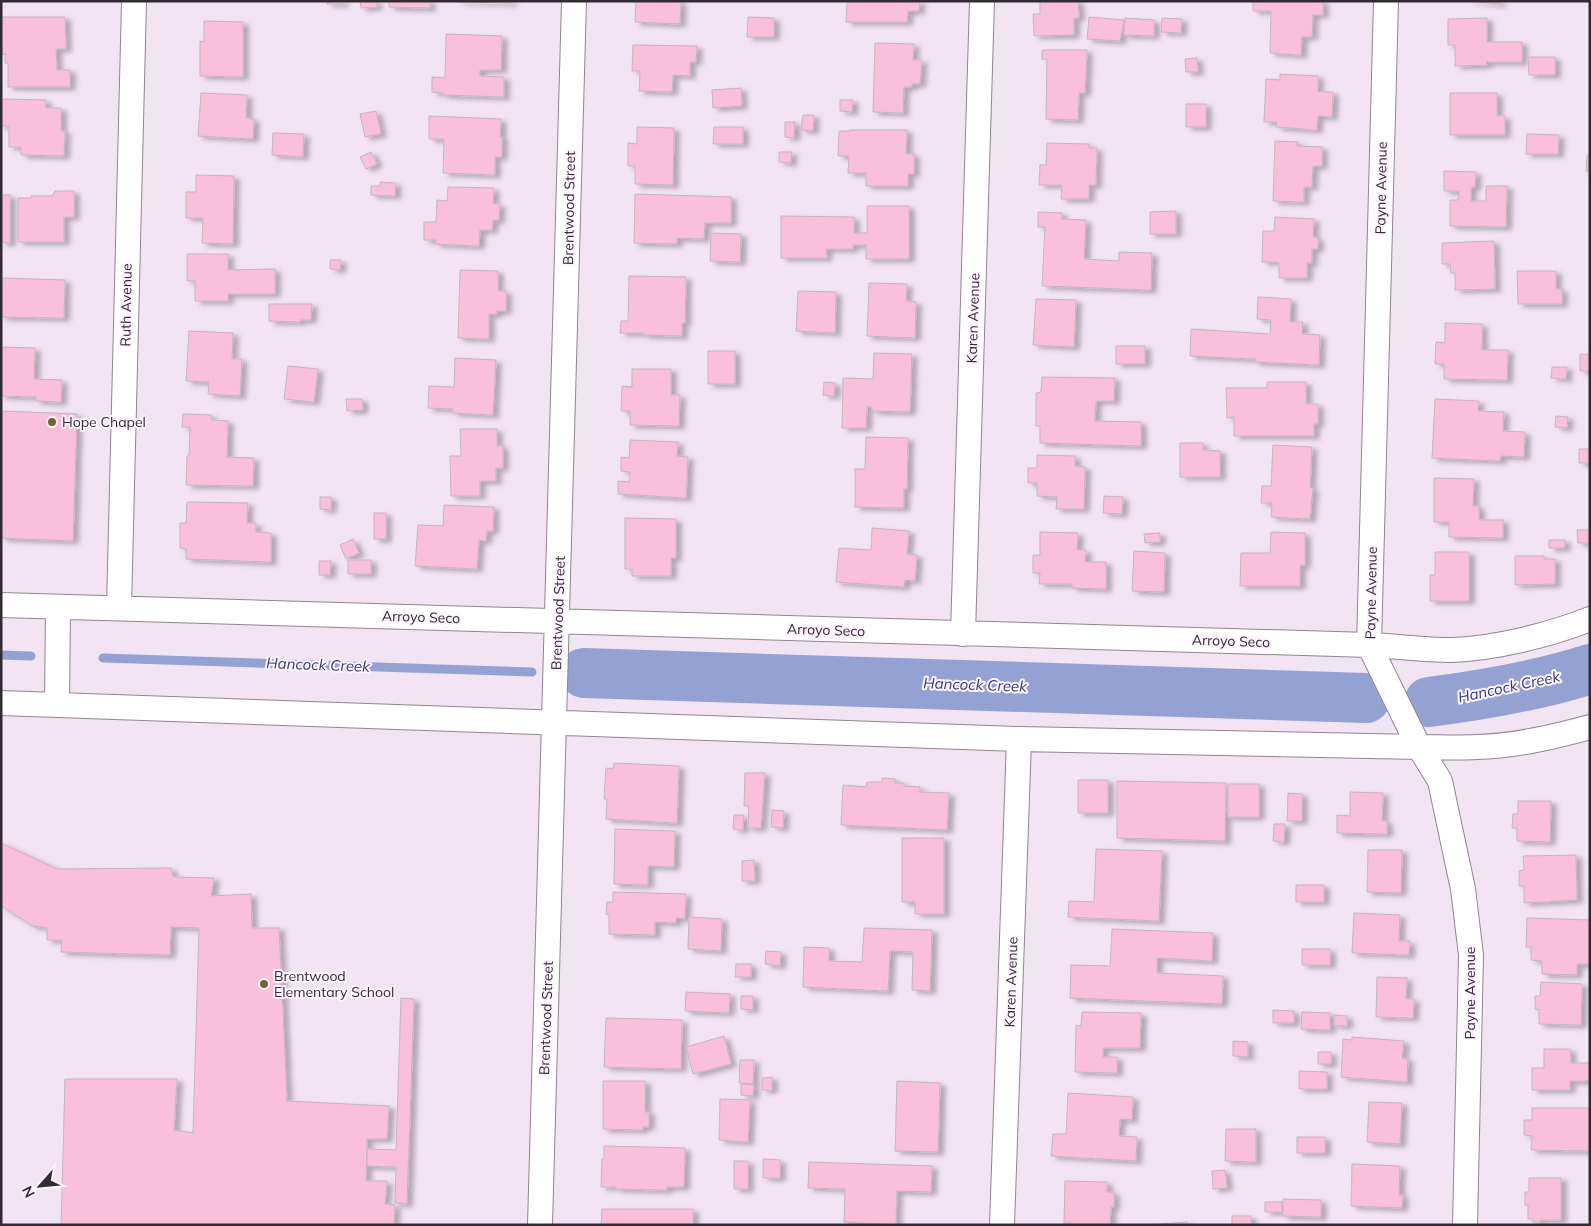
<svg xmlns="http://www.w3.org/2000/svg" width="1591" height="1226" viewBox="0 0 1591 1226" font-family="Mulish,sans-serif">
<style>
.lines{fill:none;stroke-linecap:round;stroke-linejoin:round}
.stream{stroke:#93a2d3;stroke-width:9}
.river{stroke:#93a2d3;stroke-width:50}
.building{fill:#fac0d9;stroke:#c8b4bd;filter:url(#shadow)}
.street-casing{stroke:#928593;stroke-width:26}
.street{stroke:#fff;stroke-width:24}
.poi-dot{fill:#716633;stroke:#fef3ff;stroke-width:2}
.labels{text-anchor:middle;stroke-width:4;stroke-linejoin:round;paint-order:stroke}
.street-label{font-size:14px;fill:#322c32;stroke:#fef3ff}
.poi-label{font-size:14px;fill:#322c32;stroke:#fef3ff;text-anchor:start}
.water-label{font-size:15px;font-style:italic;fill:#2e3b77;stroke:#fef3ff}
</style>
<defs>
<filter id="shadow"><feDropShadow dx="5.5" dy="3" stdDeviation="2.5" flood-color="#0004"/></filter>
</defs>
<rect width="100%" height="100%" fill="#f3e4f4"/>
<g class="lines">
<path class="stream" d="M1,655L31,656
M103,658L532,672"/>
<path class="river" d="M584,673L1366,698
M1429,702C1483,695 1537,686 1590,669"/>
</g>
<path class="building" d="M327,1H343V4H327Z
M360,1H376L377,7L361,8Z
M389,1H430V8L389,7Z
M458,1H512V3L458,2Z
M636,1H681L680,24L635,22Z
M847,1H920L919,11H908L907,22H846Z
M1040,1H1078L1079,18H1074V35L1034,36L1033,14H1040Z
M1253,1H1323V15H1313L1312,37H1302L1301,55L1270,53L1271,11H1253Z
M1469,1H1501L1500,4Z
M1,17H65L66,49H56L57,70H70V87H8V63H5L6,54L2,55Z
M748,17L774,18V37H747Z
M1089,17L1124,20L1120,41L1087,39Z
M1125,18L1154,20V36L1124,35Z
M1162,18L1182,19L1181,33L1161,32Z
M1487,18V42H1522V62H1486L1487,65L1455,66V45H1448V19Z
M204,21L243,22V77L200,76V41L204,42Z
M446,34L502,36L501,70H480V76L504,77V97L443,95V93L432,92V77L445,78Z
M875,43L914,44L913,60H922L920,84H912V87H904L903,113L873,112Z
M633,45L697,46L696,62H690V76L673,75L672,92L639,91L640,71H632Z
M1042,50H1087L1085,93H1079L1078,120L1046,119L1047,59H1042Z
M1528,57H1555V75H1529Z
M1197,58L1198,72H1186L1185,59Z
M1280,74L1318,76V92H1333L1332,117L1318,116L1317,130L1276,127L1277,122H1264L1266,79L1280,80Z
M741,88L742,106L713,108L712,90Z
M201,93L247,95L246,118L254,119L253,139L198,136Z
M1450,93H1497V116H1505V135H1450Z
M1,99L46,100V108H61V131H65L64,156L21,155V147H9V126H1Z
M840,100H853L852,112L840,111Z
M1186,104H1206V127H1186Z
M376,111L381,134L365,137L360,114Z
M803,115H814L813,131L801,130Z
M429,116L501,119L500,137H502V157H495V175L443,173L444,139H429Z
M785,122H795L794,138L785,137Z
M637,127L674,128L673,185L635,184V166H628V143L637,144Z
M714,127H743V144H713Z
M850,130H907L906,154H914V174H908V186H866V173H848L849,156H838L839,131H850Z
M273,133L304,134L303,157L272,155Z
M1527,134L1559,135L1558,154H1526Z
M1275,141L1298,142L1297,146L1322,147V166H1313L1312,187H1304V202L1273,201Z
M1047,143L1089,144V148H1097L1096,185H1089V199H1061L1062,185H1039L1040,165H1046Z
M371,152L377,164L366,169L360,157Z
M779,152H792L791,163L779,162Z
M1587,155H1590V171H1586Z
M1444,171L1476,172L1475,187L1471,188V201H1486V186H1507L1506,227L1450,226V200H1458L1459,191H1444Z
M196,175L234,176L233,244L202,243L203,218H186V192H196Z
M380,182L396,183L395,196L371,195V186H380Z
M448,187L494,188L493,204H500L499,220H493L492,230H480L479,246L435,244L436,240H424V222H436L437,200L447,201Z
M55,191H74V217H64V242H18V198H31V196H52Z
M635,194L731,197V223H705L704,239L677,238V244L634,243Z
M1,195H10V243L1,242Z
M867,206H909V259H866V245H853V249H826L827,258H781V216L854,217V233H867Z
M1176,211V234H1150V212Z
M1038,212L1062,213V219L1086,220L1084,259L1119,261V252L1152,253L1151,290L1042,286L1045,227H1038Z
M1275,217L1314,219L1313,237L1318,238V249H1312V263H1307V278H1279V262H1262L1263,231H1274Z
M711,233L741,234L740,262L710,261Z
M1494,241L1495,289L1455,290V273H1451L1450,264H1442V243Z
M187,254H228V270L275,269V294H228V301H195V281H187Z
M330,260H341L340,270L330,269Z
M460,270L498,271V291H506V311H497V314H489V339L458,338Z
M1517,271H1556V289H1562V304H1518Z
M629,276L686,277L685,323H682V336L644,335V333H620L621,321H628Z
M1,278L65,280L64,318L1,317Z
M869,283L907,284L906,301L916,302L915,338L867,336Z
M798,291L836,292L835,333L796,331Z
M1258,297L1291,299L1290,322H1303L1302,334L1320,335L1319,365L1255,362V359L1190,356L1191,329L1270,334L1271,320L1257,319Z
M1036,299L1076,300L1074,347L1033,345Z
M269,304H312L311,320H300V322L269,321Z
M1445,323L1482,324V350H1508L1507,380L1444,379V364H1435L1436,342L1445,343Z
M189,331L233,333L232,359H242L240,396L208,394L209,382L186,381Z
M1116,346H1145V364H1116Z
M1,347L35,348L34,379L62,380L61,402L36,401V397L1,396Z
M708,351H735V384H708Z
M874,353L912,354L910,412L872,411V407H867L866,428H842L843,378L873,379Z
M1580,354L1590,355V371H1580Z
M455,358L496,360L493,415L453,413V409L428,408L429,386L454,387Z
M288,366L318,369L314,402L284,399Z
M1552,367H1567L1566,379L1551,378Z
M632,369H671V395H680L679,426L630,425V411H621L622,386L632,387Z
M1042,377L1115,378L1114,401H1096L1095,421L1141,422V446L1040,443V426H1036V393L1041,392Z
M824,382L835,383L834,396L823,395Z
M1267,382H1306V404H1318V424H1314V436H1234V417L1227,418L1226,388H1267Z
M346,399H362L363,410L347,411Z
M1435,399L1479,401L1478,411L1504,412L1503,431L1525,432L1524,457L1501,456L1500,461L1432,458Z
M1,411L77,414L73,541L1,538Z
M183,414L211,415V420L228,421L227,457L254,458L253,486L186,485L187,456H189L190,427H182Z
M1556,416L1568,417L1567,428L1555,427Z
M460,429H497V446H503V468H496V481H480V496H451L450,456H461Z
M866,437L908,438L907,489H904V508L855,507V469H865Z
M630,440L678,442L677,456L688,457L686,498L618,494V481L629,482L630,472L621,471V457L629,458Z
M1180,443H1203V450L1220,451V477H1180Z
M1273,445L1312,447L1310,487L1313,488L1310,519L1271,517L1272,503H1261L1262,486H1271Z
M1579,449H1590V463H1579Z
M1037,455L1075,456V466L1085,467L1084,509H1056L1057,497L1037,496V483H1028V468H1037Z
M1434,478L1474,479L1473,506H1479V520H1503V538L1449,537V522H1434Z
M1104,496L1123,497L1122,514L1103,513Z
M320,497H331V510L320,509Z
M187,502L248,503L247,523H256V532L271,533V562L186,559V549L180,548V523H186Z
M444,505L494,507L493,531H487L486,541L479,540L477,569L415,566L418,525L443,526Z
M374,513H386V539H374Z
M625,518L676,519V558H671V576H632V569H625Z
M872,528L909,531L907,554L917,555L915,581L905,580L904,587L836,582L839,548L871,550Z
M1577,530H1590V543H1578Z
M1040,532L1078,533L1077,550H1086L1085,562H1106V589L1072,588V584H1039L1040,573H1033V555H1040Z
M1271,532L1305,533V565H1300V586H1240L1241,553H1270Z
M1160,533V542L1145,543L1144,534Z
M353,539L359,553L346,559L340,545Z
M1549,540H1565V548H1549Z
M1134,551L1165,553L1164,592L1132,591Z
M1435,552H1469V601H1430V575H1435Z
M1515,556H1544V559H1555V584L1515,585Z
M348,560H371V574H348Z
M319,561H331L330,575H319Z
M614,763L679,766L677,823L606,819L607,799H604L606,768L613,769Z
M745,773H765L761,828H748L749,806H744Z
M882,778L895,779V783H904V786L920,787V792L949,793L947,830L841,825L843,785L866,787L867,782H882Z
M1078,780H1108V813H1078Z
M1117,781L1226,783L1225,841L1117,838Z
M1228,784H1259V817H1228Z
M1350,792L1383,793L1382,821H1387V834L1337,833V815L1350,816Z
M1288,793L1302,794V821H1287Z
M1518,801H1551L1550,842L1517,841V828H1512L1513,814H1518Z
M772,810L784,811L783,828L771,827Z
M734,815H744L743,830L733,829Z
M1274,824H1285L1284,842L1273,841Z
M615,829L675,831L674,867L648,866V885L614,884Z
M902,838H944V914H915V902H902Z
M1,843L57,869L171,868L173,877L214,878L211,896L251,894L252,928H279L287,1101L389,1106L387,1139H367L366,1181H387L385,1204L395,1205L394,1225H61L65,1079H177L174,1130L193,1133L199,928L171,927L170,955L61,952L62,940H47V928L33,926L1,906Z
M1096,849L1162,851L1159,921L1068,917L1069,901L1094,902Z
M1368,850H1402L1401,893L1367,892Z
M1576,855L1577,900L1524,903V886H1519V871L1524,870L1523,856Z
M754,860L755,881H742V861Z
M1296,885H1324V902H1296Z
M613,892L686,894L685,919L676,918V923L655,922V935L609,934V915L606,914L607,902H613Z
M1354,913L1400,915L1399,941H1410L1409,955L1352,953Z
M689,917L722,919L721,951L688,949Z
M1527,918L1590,920V964H1577V975L1542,974V961L1531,960V947H1526Z
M864,928L932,930L930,991L912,990L913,952L890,951L888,991L803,987L804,947L829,948V961L862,962Z
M1112,929L1213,933L1212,961L1157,958V973L1223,976L1222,1004L1070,998L1071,965L1110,966Z
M1302,949H1330V965H1302Z
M766,951L781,952L780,966L765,964Z
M736,964H751V977H735Z
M1377,977L1407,978L1406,999H1414L1413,1018L1376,1017Z
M1541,982L1582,984L1581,1025L1539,1024V1010L1535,1009V996H1540Z
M686,992L730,994L729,1013L685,1011Z
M741,996H753V1010L741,1009Z
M401,998L414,999L407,1204L395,1203L396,1167L367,1166V1149L396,1150Z
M1273,1010L1294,1011V1023H1273Z
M1082,1012L1141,1013L1140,1048H1103V1057H1117V1073L1075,1072L1076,1025L1081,1026Z
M1302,1012L1330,1013V1030L1301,1029Z
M1334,1015L1347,1016V1026L1334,1025Z
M606,1018L682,1020L681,1069L604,1067Z
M724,1036L731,1064L693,1074L686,1047Z
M1352,1037L1404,1041L1402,1058L1408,1059L1407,1082L1341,1077L1343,1039L1352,1040Z
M1233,1041L1248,1042V1057L1233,1056Z
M1544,1049H1570L1571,1063H1590V1081H1570V1090H1532V1068H1544Z
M1318,1052H1331V1064H1318Z
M740,1060H754L753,1084L739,1083Z
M1299,1071L1327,1072V1089H1299Z
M772,1077V1090H762V1078Z
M603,1081H645V1112H649V1127H643V1130L603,1129Z
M897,1081L940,1083L938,1152L895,1151Z
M741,1084L754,1085L753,1096L741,1095Z
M1068,1093L1133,1097L1132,1120L1120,1119L1119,1136L1137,1137L1136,1161L1051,1156L1053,1134H1066Z
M720,1099L750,1100L748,1142L719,1140Z
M1369,1102L1402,1103L1400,1144L1367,1142Z
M1532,1108H1590V1151L1531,1150L1532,1136L1524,1135V1120H1532Z
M1226,1129H1256V1162L1225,1161Z
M1297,1137H1325V1153H1297Z
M604,1146L685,1148L684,1187H667V1190L616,1189V1187H601L602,1159H604Z
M763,1159L780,1160V1178H763Z
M734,1161H748V1189H734Z
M809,1162L932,1166L931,1192L897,1191L896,1225L844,1222L845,1189L808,1188Z
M1352,1164L1400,1166L1399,1195H1403L1402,1208L1351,1206Z
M1225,1170L1227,1188L1213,1189L1212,1171Z
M1529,1178H1561V1220H1540V1222H1533V1219H1528V1205H1525V1192H1529Z
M1065,1181L1107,1182V1192H1114V1207H1111L1110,1225H1071V1223H1064Z
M1283,1199L1321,1200V1217L1283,1216Z
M1265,1202H1282V1212H1265Z
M602,1209H693V1225H601Z
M1232,1216H1251V1225H1232Z
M1187,1222V1225H1149Z"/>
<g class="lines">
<defs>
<path id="street" d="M1386,1L1369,645L1419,747L1440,781L1463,889L1471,955L1465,1225
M1,605L1369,645C1396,646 1424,650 1451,650C1493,649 1550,635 1590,619
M119,608L134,1
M963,634L982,1
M1,703L1019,739L1419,747C1438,747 1457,748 1477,747C1515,746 1553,737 1590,727
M57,704L58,607
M540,1225L574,1
M1002,1225L1019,739"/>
</defs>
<use href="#street" class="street-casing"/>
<use href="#street" class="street"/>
</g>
<g class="poi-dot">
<circle cx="52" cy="422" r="5"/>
<circle cx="264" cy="984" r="5"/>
</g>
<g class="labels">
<g class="street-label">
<text transform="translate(1381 188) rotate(-89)" y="5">Payne Avenue</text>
<text transform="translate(569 208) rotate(-89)" y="5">Brentwood Street</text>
<text transform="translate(126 305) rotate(-89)" y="5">Ruth Avenue</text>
<text transform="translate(973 318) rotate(-88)" y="5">Karen Avenue</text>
<text transform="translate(1371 593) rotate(-89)" y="5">Payne Avenue</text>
<text transform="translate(558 613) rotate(-88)" y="5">Brentwood Street</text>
<text transform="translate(421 617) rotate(2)" y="5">Arroyo Seco</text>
<text transform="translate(826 630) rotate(2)" y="5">Arroyo Seco</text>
<text transform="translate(1231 641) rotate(2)" y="5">Arroyo Seco</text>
<text transform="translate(1011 982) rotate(-88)" y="5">Karen Avenue</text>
<text transform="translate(1470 993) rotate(-90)" y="5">Payne Avenue</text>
<text transform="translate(546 1018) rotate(-88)" y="5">Brentwood Street</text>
</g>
<g class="poi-label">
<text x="62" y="427">Hope Chapel</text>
<text x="274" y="981">Brentwood<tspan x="274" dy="16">Elementary School</tspan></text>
</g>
<g class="water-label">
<text transform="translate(318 665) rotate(2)" y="5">Hancock Creek</text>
<text transform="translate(975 685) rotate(2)" y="5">Hancock Creek</text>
<text transform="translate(1509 687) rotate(-12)" y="5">Hancock Creek</text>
</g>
</g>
<rect width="1591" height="1226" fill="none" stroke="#322c32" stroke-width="5"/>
<g transform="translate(40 1186) rotate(243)" stroke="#fef3ff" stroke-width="4" paint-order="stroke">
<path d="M0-4L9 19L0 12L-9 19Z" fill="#322c32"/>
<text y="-8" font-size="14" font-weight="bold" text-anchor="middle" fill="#322c32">N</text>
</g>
</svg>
